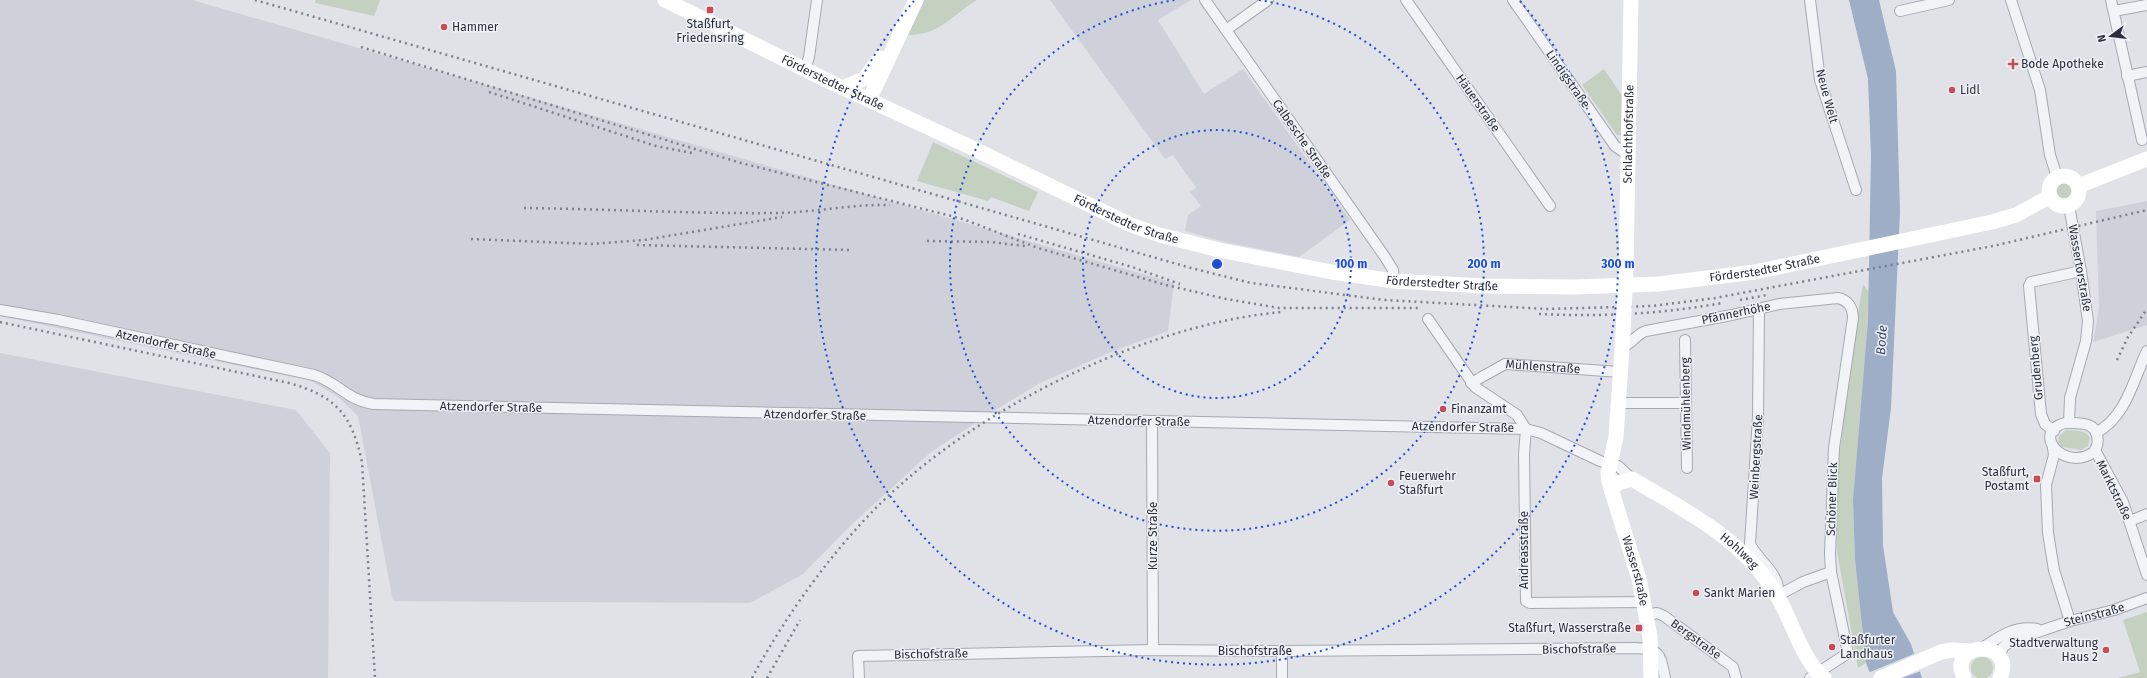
<svg xmlns="http://www.w3.org/2000/svg" width="2147" height="678" viewBox="0 0 2147 678" font-family="'Fira Sans',sans-serif">
<style>
.built{fill:#ced1da}
.green{fill:#c4d1c1}
.water{fill:#9daec6}
.pier{fill:#e0e2e8}
.lines{fill:none;stroke-linecap:round;stroke-linejoin:round}
.street-casing{stroke:#a5a9b2;stroke-width:12}
.street{stroke:#f2f3f6;stroke-width:10}
.secondary{stroke:#fff;stroke-width:15}
.rail{stroke:#7a8190;stroke-width:2.5;stroke-dasharray:2 4;stroke-linecap:butt}
.secondary-bridge{stroke:#fff;stroke-width:15}
.ring{fill:none;stroke:#1d4ed8;stroke-width:2;stroke-dasharray:2 4}
.poi-dot{fill:#c64c56;stroke:#eff1f5;stroke-width:1.5}
.labels{text-anchor:middle;stroke-width:3;stroke-linejoin:round;paint-order:stroke}
.poi-label{font-size:12px;fill:#292f3e;stroke:#eff1f5;text-anchor:start}
.street-label{font-size:12px;fill:#292f3e;stroke:#eff1f5}
.water-label{font-size:13px;font-style:italic;fill:#364c6f;stroke:#eff1f5}
.centre{fill:#1d4ed8;stroke:#eff1f5;stroke-width:2}
.ring-label{font-size:12px;text-anchor:middle;font-weight:bold;fill:#1d4ed8;stroke:#eff1f5;stroke-width:3;stroke-linejoin:round;paint-order:stroke}
</style>
<rect width="100%" height="100%" fill="#e0e2e8"/>
<path class="built" d="M0,0H192L1174,283L1168,331L1113,351L1040,383L989,414L931,452L850,526L803,574L750,603L393,601L358,416L337,396L311,381L0,316Z
M1050,0H1191L1158,20L1204,94L1243,69L1350,220L1299,257L1225,242L1185,231L1188,215L1201,206L1190,192L1196,188L1173,155L1165,159Z
M2147,201V325L2093,342L2099,308L2096,211Z
M0,353L296,410L330,453L328,678H0Z"/>
<path class="green" d="M316,0H380L374,16L315,3Z
M924,0H977C952,15 940,35 908,35Z
M1604,69L1623,97L1622,135H1617L1582,85Z
M933,142L1038,192L1029,211L991,197L988,201L917,181Z
M2053 191a10 10 0 1 1 20 0a10 10 0 1 1-20 0Z
M1863,284L1869,292L1868,320L1853,501L1855,560L1866,663L1858,668L1837,552V495L1839,459L1851,352Z
M2066,430C2075,431 2085,429 2090,438L2088,446L2081,450L2062,447L2058,442L2059,436Z
M2147,612V678H2118L2140,672L2123,620Z
M1971 668a11 11 0 1 1 22 0a11 11 0 1 1-22 0Z"/>
<path class="water" d="M1849,0H1879L1896,71L1900,212L1891,408L1882,478L1883,545L1893,612L1911,644L1922,678H1872L1866,663L1855,560L1853,500L1868,320L1871,156L1868,79Z"/>
<path class="pier" d="M1916,653L1921,671L1902,678H1870L1868,673Z"/>
<g class="lines">
<defs>
<g id="street">
<path d="M1205,0L1385,257L1393,270L1394,281"/>
<path d="M1406,0L1550,206"/>
<path d="M1513,0L1615,146L1622,151H1629"/>
<path d="M1810,0L1820,80L1856,190"/>
<path d="M2011,0L2040,90L2050,155L2057,177"/>
<path d="M2111,0L2142,140"/>
<path d="M1900,11L1949,0"/>
<path d="M2114,11L2147,5"/>
<path d="M1226,30L1268,0"/>
<path d="M805,69L809,57L817,0"/>
<path d="M2127,76L2147,72"/>
<path d="M2069,206L2081,271L2088,321L2086,341L2070,398L2069,423"/>
<path d="M1759,309L1758,417L1750,544C1758,561 1780,573 1778,593"/>
<path d="M0,310L58,320L314,375C338,382 346,400 374,404L1526,429L1541,433L1600,461L1618,466L1632,479"/>
<path d="M1428,319L1475,387L1517,415L1526,429L1524,454L1526,601L1530,603L1644,602"/>
<path d="M1685,340L1687,468"/>
<path d="M1622,347C1632,344 1636,334 1646,331L1732,315L1779,304L1838,298C1848,300 1853,308 1853,318L1834,448L1830,554L1831,572L1848,653L1810,678"/>
<path id="s1" d="M1471,383L1505,364L1620,372"/>
<path d="M1618,403H1686"/>
<path d="M1152,421L1153,650"/>
<path d="M2065,423C2072,423 2081,422 2088,425C2099,429 2100,443 2094,452C2064,473 2030,432 2065,423Z"/>
<path d="M2054,431L2045,424L2041,414L2029,286L2031,282L2081,271"/>
<path d="M2096,433C2127,416 2133,380 2147,351"/>
<path d="M2053,448L2054,455L2046,485L2048,533L2054,570L2070,621"/>
<path d="M2095,450L2123,502L2147,575"/>
<path d="M2130,521L2147,514"/>
<path d="M1777,596L1803,582L1831,572"/>
<path d="M1647,615L1657,613L1664,616L1733,667L1736,678"/>
<path d="M1982,648C1999,637 2015,625 2037,629"/>
<path d="M1282,651V678"/>
<path id="s2" d="M1999,658L2003,647L2011,641L2070,621L2114,610L2147,598"/>
<path d="M859,678L858,656L1153,650L1282,651L1635,648C1661,649 1660,654 1665,678"/>
</g>
</defs>
<use href="#street" class="street-casing"/>
<use href="#street" class="street"/>
<g class="secondary">
<path id="s3" d="M665,0L826,80L966,145L1131,225L1160,235L1219,250L1332,272L1394,281L1483,286L1575,287L1658,284L1755,272L1992,222L2016,215L2049,197"/>
<path d="M843,88L865,78L880,58"/>
<path d="M869,100L916,0"/>
<circle cx="2064" cy="191" r="15"/>
<path d="M2078,186L2147,159"/>
<path id="s4" d="M1626,269L1631,0"/>
<path id="s5" d="M1623,333L1616,437L1608,473L1609,482L1639,579L1650,637L1651,678"/>
<path id="s6" d="M1611,490L1618,483L1632,479C1684,510 1738,536 1773,589C1791,615 1800,658 1824,678"/>
<path d="M1881,678L1941,652L1952,650L1971,651"/>
<path d="M1964,678C1946,641 2017,638 2000,678"/>
</g>
<path class="rail" d="M255,0L1191,268L1251,283L1385,300L1547,309L1652,306L1715,298L1993,246L2147,210
M361,47L741,163L963,219L1038,248L1166,285L1226,299L1279,308H1419
M489,92L656,146L692,153
M524,208C609,209 694,214 779,213C816,212 853,204 890,205
M1018,234L1132,267L1180,284
M471,239L591,244L644,240L782,217
M927,241L990,242L1025,246
M637,245L850,250
M1740,300L1767,295
M1539,314C1601,317 1661,314 1722,303
M0,322L289,383C336,396 352,415 362,462L375,678
M2117,360L2128,337L2147,309
M752,678C789,609 846,531 906,480C1002,397 1155,323 1282,312
M767,678L800,620"/>
<path class="secondary-bridge" d="M1623,333L1626,269"/>
</g>
<g class="ring">
<circle cx="1217" cy="264" r="134"/>
<path d="M1259 0A267 267 0 1 1 1175 0"/>
<path d="M1520 1A401 401 0 1 1 914 1"/>
</g>
<g class="poi-dot">
<rect x="706" y="6" width="8" height="8" rx="2"/>
<circle cx="444" cy="27" r="4"/>
<path d="M2011 58h4v4h4v4h-4v4h-4v-4h-4v-4h4z"/>
<circle cx="1952" cy="90" r="4"/>
<circle cx="1443" cy="409" r="4"/>
<rect x="2033" y="475" width="8" height="8" rx="2"/>
<circle cx="1391" cy="483" r="4"/>
<circle cx="1696" cy="593" r="4"/>
<rect x="1635" y="624" width="8" height="8" rx="2"/>
<circle cx="1832" cy="647" r="4"/>
<circle cx="2106" cy="650" r="4"/>
</g>
<g class="labels">
<g class="poi-label">
<text x="710" y="28" text-anchor="middle">Staßfurt,<tspan x="710" dy="14">Friedensring</tspan></text>
<text x="452" y="31">Hammer</text>
<text x="2021" y="68">Bode Apotheke</text>
<text x="1960" y="94">Lidl</text>
<text x="1451" y="413">Finanzamt</text>
<text x="2029" y="476" text-anchor="end">Staßfurt,<tspan x="2029" dy="14">Postamt</tspan></text>
<text x="1399" y="480">Feuerwehr<tspan x="1399" dy="14">Staßfurt</tspan></text>
<text x="1704" y="597">Sankt Marien</text>
<text x="1631" y="632" text-anchor="end">Staßfurt, Wasserstraße</text>
<text x="1840" y="644">Staßfurter<tspan x="1840" dy="14">Landhaus</tspan></text>
<text x="2098" y="647" text-anchor="end">Stadtverwaltung<tspan x="2098" dy="14">Haus 2</tspan></text>
</g>
<g class="street-label">
<text transform="translate(1568 79) rotate(55)" y="4">Lindigstraße</text>
<text dy="4" stroke="none"><textPath href="#s3" startOffset="187">Förderstedter Straße</textPath></text>
<text transform="translate(1827 96) rotate(75)" y="4">Neue Welt</text>
<text transform="translate(1478 103) rotate(55)" y="4">Häuerstraße</text>
<text dy="4" stroke="none"><textPath href="#s4" startOffset="135">Schlachthofstraße</textPath></text>
<text transform="translate(1302 139) rotate(55)" y="4">Calbesche Straße</text>
<text dy="4" stroke="none"><textPath href="#s3" startOffset="511">Förderstedter Straße</textPath></text>
<text dy="4" stroke="none"><textPath href="#s3" startOffset="1159">Förderstedter Straße</textPath></text>
<text transform="translate(2080 268) rotate(80)" y="4">Wassertorstraße</text>
<text dy="4" stroke="none"><textPath href="#s3" startOffset="835">Förderstedter Straße</textPath></text>
<text transform="translate(1736 313) rotate(-12)" y="4">Pfännerhöhe</text>
<text transform="translate(166 344) rotate(12)" y="4">Atzendorfer Straße</text>
<text dy="4" stroke="none"><textPath href="#s1" startOffset="77">Mühlenstraße</textPath></text>
<text transform="translate(2036 368) rotate(-95)" y="4">Grudenberg</text>
<text transform="translate(1686 404) rotate(-91)" y="4">Windmühlenberg</text>
<text transform="translate(491 407) rotate(1)" y="4">Atzendorfer Straße</text>
<text transform="translate(815 415) rotate(1)" y="4">Atzendorfer Straße</text>
<text transform="translate(1139 421) rotate(1)" y="4">Atzendorfer Straße</text>
<text transform="translate(1463 427) rotate(1)" y="4">Atzendorfer Straße</text>
<text transform="translate(1756 457) rotate(-87)" y="4">Weinbergstraße</text>
<text transform="translate(2114 490) rotate(64)" y="4">Marktstraße</text>
<text transform="translate(1832 499) rotate(-88)" y="4">Schöner Blick</text>
<text transform="translate(1153 536) rotate(-90)" y="4">Kurze Straße</text>
<text transform="translate(1524 550) rotate(-90)" y="4">Andreasstraße</text>
<text dy="4" stroke="none"><textPath href="#s6" startOffset="154">Hohlweg</textPath></text>
<text dy="4" stroke="none"><textPath href="#s5" startOffset="243">Wasserstraße</textPath></text>
<text dy="4" stroke="none"><textPath href="#s2" startOffset="109">Steinstraße</textPath></text>
<text transform="translate(1696 639) rotate(36)" y="4">Bergstraße</text>
<text transform="translate(1579 649) rotate(-1)" y="4">Bischofstraße</text>
<text x="1255" y="655">Bischofstraße</text>
<text transform="translate(931 654) rotate(-1)" y="4">Bischofstraße</text>
</g>
<g class="water-label">
<text transform="translate(1881 340) rotate(-86)" y="5">Bode</text>
</g>
</g>
<circle cx="1217" cy="264" r="6" class="centre"/>
<g class="ring-label">
<text x="1351" y="268">100 m</text>
<text x="1484" y="268">200 m</text>
<text x="1618" y="268">300 m</text>
</g>
<g transform="translate(2111 36) rotate(255)" stroke="#eff1f5" stroke-width="3" paint-order="stroke">
<path d="M0-3L7 15L0 10L-7 15Z" fill="#292f3e"/>
<text y="-6" font-size="11" font-weight="bold" text-anchor="middle" fill="#292f3e">N</text>
</g>
</svg>
